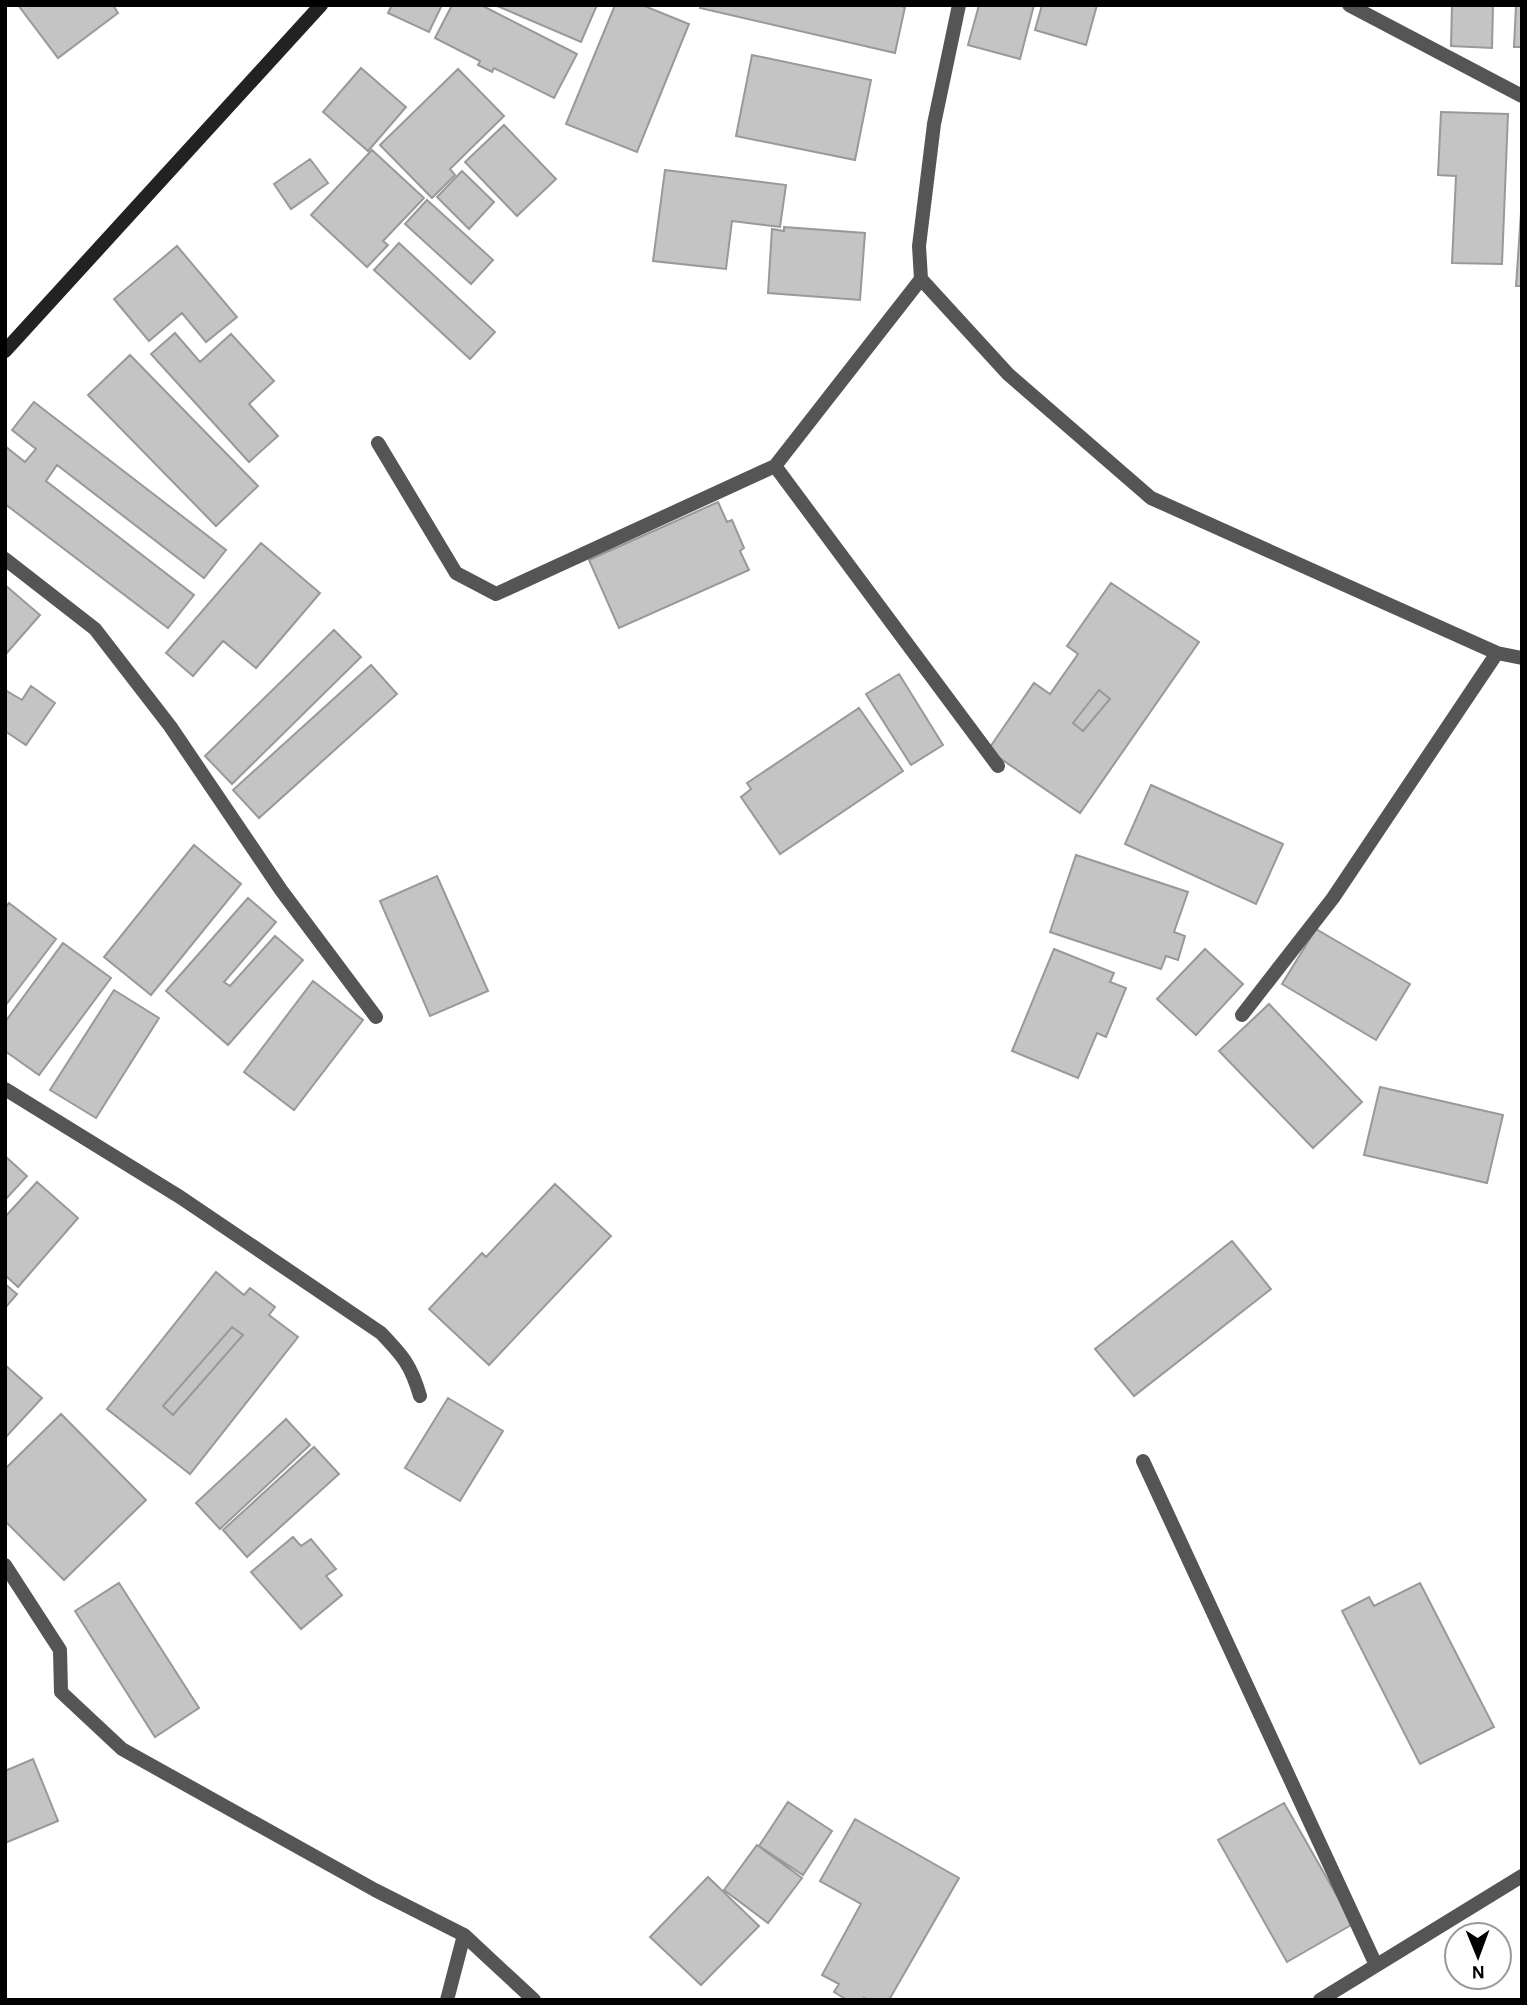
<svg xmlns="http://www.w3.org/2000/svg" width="1527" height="2005" viewBox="0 0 1527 2005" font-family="'Alegreya Sans',sans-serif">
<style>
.building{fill:#c4c4c4;stroke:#999;stroke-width:2;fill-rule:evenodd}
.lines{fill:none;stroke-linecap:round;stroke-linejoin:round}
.lane{stroke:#555;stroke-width:14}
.street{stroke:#555;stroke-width:14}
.secondary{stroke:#222;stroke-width:14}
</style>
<rect width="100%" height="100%" fill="#fff"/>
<path class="building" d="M18,5H113L118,13L58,58Z
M392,5H442L429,32L388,13Z
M452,5H481L577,54L554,98L494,68L492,72L478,65L480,61L435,38Z
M495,5H597L581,42Z
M615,5H642L689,24L637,152L566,124Z
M700,5H896L905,7L895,53L700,8Z
M979,5H1034L1020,59L968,45Z
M1042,5H1097L1086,45L1035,30Z
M1452,5H1493L1492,48L1451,46Z
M1516,5H1522V47H1514Z
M752,55L871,80L855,160L736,136Z
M361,68L406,107L368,151L323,112Z
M458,69L504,116L450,169L455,175L432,198L380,145Z
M1441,112L1508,114L1502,264L1452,263L1456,176L1438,175Z
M504,125L556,179L517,216L465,162Z
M372,150L424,198L383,241L388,245L367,267L311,215Z
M310,159L328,183L291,209L274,184Z
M665,170L786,185L780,227L732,221L726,269L653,261Z
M462,171L494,202L469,229L437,197Z
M1522,198V286H1516Z
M427,200L493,260L471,284L405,224Z
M784,227L865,233L860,300L768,293L772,229L784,231Z
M399,243L495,332L470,359L374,270Z
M177,246L237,317L206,342L182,313L149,341L114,299Z
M175,333L200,362L231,334L274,381L249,404L278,436L249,462L151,354Z
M130,355L258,486L216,526L88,395Z
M34,402L226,550L204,578L57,465L46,481L194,595L168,628L5,504V446L25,462L36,449L12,430Z
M718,502L727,522L732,520L744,548L740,551L749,570L619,628L589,560Z
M261,543L320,593L256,668L223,641L193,676L166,653Z
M1111,583L1199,642L1080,813L988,750L1034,683L1050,694L1078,654L1067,646ZM1099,690L1110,699L1083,731L1073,723Z
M5,585L40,615L5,655Z
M334,630L361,657L232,784L205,756Z
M371,665L397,694L259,818L233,790Z
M899,674L943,745L911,765L866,694Z
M31,686L55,703L26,745L5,731V690L22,700Z
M1099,690L1110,699L1083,731L1073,723Z
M859,708L903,771L780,854L741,797L751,789L747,783Z
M1151,785L1283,844L1256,904L1125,844Z
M194,845L241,884L151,995L104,957Z
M1076,855L1188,892L1174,932L1185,936L1178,960L1166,956L1161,969L1050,932Z
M437,876L488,991L430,1016L380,901Z
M248,898L276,922L224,982L230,986L275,936L303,960L228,1045L166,991Z
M9,903L56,939L5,1006V908Z
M1316,929L1410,984L1376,1040L1282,984Z
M63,943L111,978L39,1075L5,1051V1022Z
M1054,949L1114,973L1110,982L1126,988L1106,1037L1097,1033L1078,1078L1012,1051Z
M1205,949L1243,984L1196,1035L1157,999Z
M313,981L363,1020L294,1110L244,1072Z
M114,990L159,1018L96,1118L50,1090Z
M1269,1004L1362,1102L1313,1148L1219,1051Z
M1380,1087L1503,1115L1487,1183L1364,1155Z
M5,1156L27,1176L5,1200Z
M37,1182L78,1218L18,1287L5,1275V1217Z
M555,1184L611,1236L489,1365L429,1309L482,1253L486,1257Z
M1232,1241L1271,1289L1134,1396L1095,1349Z
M216,1272L244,1295L250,1288L275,1307L269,1315L298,1337L190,1474L107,1409ZM232,1327L243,1335L173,1415L163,1406Z
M5,1284L17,1294L5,1308Z
M232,1327L243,1335L173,1415L163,1406Z
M5,1365L42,1398L5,1438Z
M448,1398L503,1431L460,1501L405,1468Z
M61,1414L146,1500L64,1580L5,1521V1469Z
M286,1419L310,1445L220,1529L196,1503Z
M314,1447L339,1474L247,1557L223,1530Z
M293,1537L301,1546L311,1539L336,1569L326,1576L342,1595L301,1629L251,1572Z
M119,1583L199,1708L155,1737L75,1611Z
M1420,1583L1494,1727L1420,1764L1342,1611L1369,1597L1374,1606Z
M33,1759L58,1821L5,1843V1771Z
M788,1802L832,1831L803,1875L759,1846Z
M1284,1803L1353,1924L1287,1962L1218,1840Z
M855,1819L959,1878L889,2000H867L864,1998L863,2000H847L834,1992L839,1984L822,1975L861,1904L820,1881Z
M757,1845L802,1878L768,1923L724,1890Z
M708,1877L759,1926L701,1985L650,1937Z"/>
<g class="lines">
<path class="lane" d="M775,466L998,766"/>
<path class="street" d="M959,5L934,124L919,246L921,279L1008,374L1151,498L1497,653L1522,658
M1349,5L1522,96
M378,443L456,573L496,594L775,466L921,279
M5,559L95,629L170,726L281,890L376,1017
M1242,1015L1333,898L1497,653
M5,1089L180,1197L381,1333C403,1356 411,1365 420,1396
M1143,1461L1376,1965
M5,1565L60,1650L61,1692L122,1749L375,1890L464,1935L534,2000
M447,2000L464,1935
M1320,2000L1522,1876"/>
<path class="secondary" d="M5,351L321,5"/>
</g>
<rect width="1527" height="2005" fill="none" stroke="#000000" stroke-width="14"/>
<g transform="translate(1478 1956) rotate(179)"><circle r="33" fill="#ffffff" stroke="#999999" stroke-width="2"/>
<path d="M0-5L12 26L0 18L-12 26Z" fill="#000000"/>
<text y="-10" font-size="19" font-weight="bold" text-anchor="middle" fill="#000000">N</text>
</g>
</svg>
